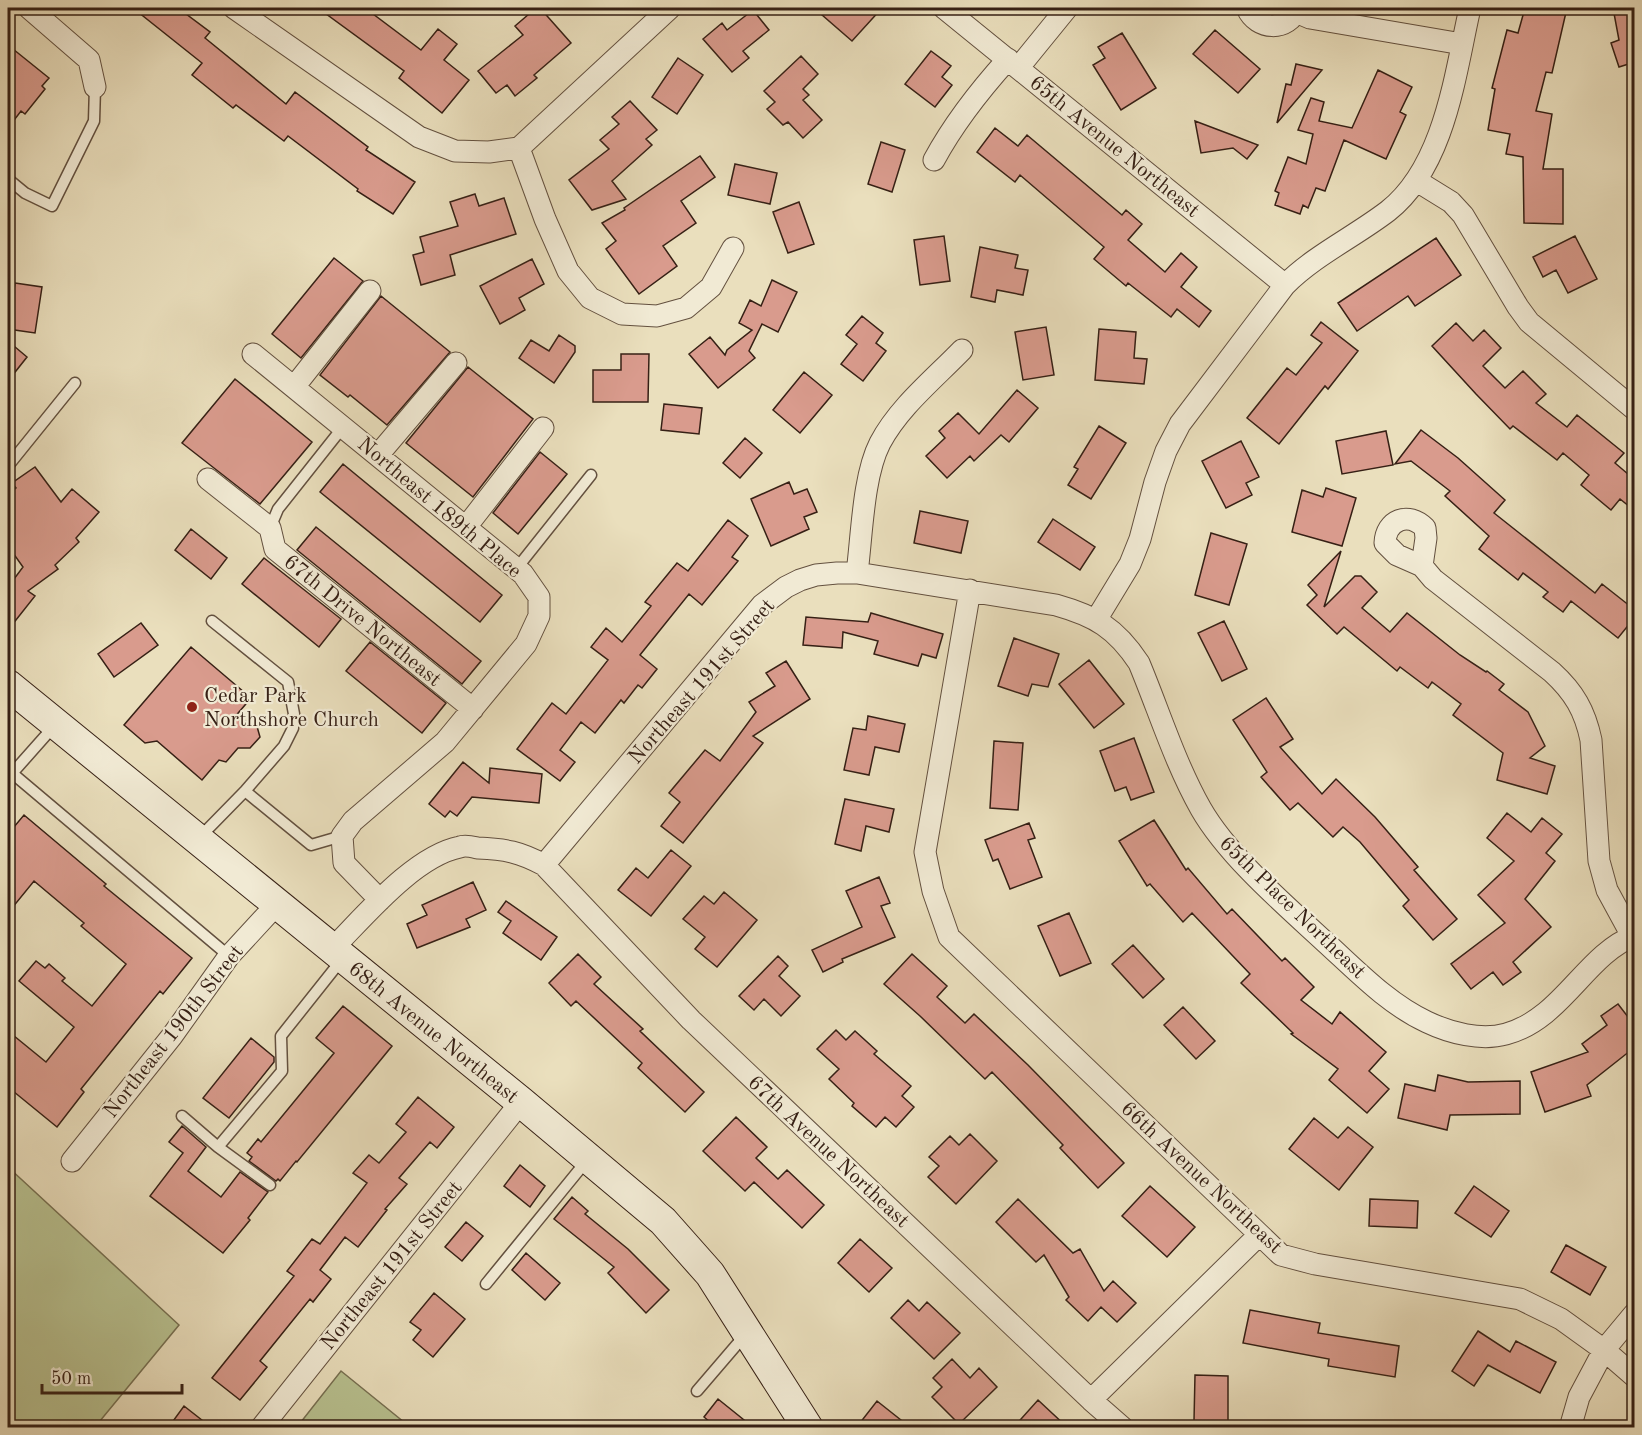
<svg xmlns="http://www.w3.org/2000/svg" width="1642" height="1435" viewBox="0 0 1642 1435" font-family="'Old Standard TT',serif">
<style>
.green{fill:#b8c190;stroke:#777052;stroke-width:1.5}
.building{fill:#d99b8d;stroke:#362015;stroke-width:1.5}
.lines{fill:none;stroke-linecap:round;stroke-linejoin:round}
.lane-casing{stroke:#63503f;stroke-width:13}
.street-casing{stroke:#63503f;stroke-width:23}
.secondary-casing{stroke:#362015;stroke-width:32}
.lane{stroke:#f1ead4;stroke-width:10}
.street{stroke:#f1ead4;stroke-width:21}
.secondary{stroke:#f1ead4;stroke-width:30}
.poi-dot{fill:#8f2418;stroke:#f1ead4;stroke-width:2}
.labels{text-anchor:middle;stroke-width:4.5;stroke-linejoin:round;paint-order:stroke}
.street-label{font-size:21px;fill:#362015;stroke:#f1ead4}
.poi-label{font-size:21px;fill:#362015;stroke:#f1ead4;text-anchor:start}
</style>
<rect width="100%" height="100%" fill="#eadfbd"/>
<filter id="stains"><feTurbulence type="fractalNoise" baseFrequency=".00333" numOctaves="4"/><feColorMatrix values="0 0 0 0 .2 0 0 0 0 .09 0 0 0 0 .02 0 0 0 .5 -.17"/></filter>
<radialGradient id="worn" r=".72"><stop offset=".6" stop-color="#630" stop-opacity="0"/><stop offset="1" stop-color="#630" stop-opacity=".3"/></radialGradient>
<path class="green" d="M8,1167L179,1325L95,1427H8Z
M341,1371L410,1427H297Z"/>
<path class="building" d="M133,8H178L210,32L205,38L286,104L295,92L368,147L366,150L415,182L393,214L357,191L358,189L288,136L284,141L236,105L233,108L192,75L202,63Z
M318,8H365L421,50L438,29L457,44L444,60L469,80L442,113L399,78L404,71Z
M536,8H540L571,43L534,75L537,78L515,96L507,85L496,93L478,71L523,35L515,26Z
M814,8H882L852,41Z
M1525,8H1567L1552,73L1546,72L1536,111L1552,114L1543,169H1563V224L1524,223L1523,157L1506,154L1510,134L1488,130L1495,89L1492,88L1507,30L1518,33Z
M1613,8H1635V62L1619,67L1611,43L1619,40Z
M753,10L769,30L743,51L749,58L732,72L703,39L722,23L727,30Z
M1215,30L1260,69L1238,93L1193,54Z
M1122,33L1156,88L1121,110L1093,65L1105,58L1098,47Z
M8,45L49,78L42,86L45,89L25,114L21,111L8,128Z
M931,51L951,66L942,77L952,85L935,107L905,84Z
M801,56L818,74L803,89L809,95L803,100L822,120L803,138L788,122L783,125L767,109L775,102L764,91Z
M678,58L703,75L677,114L652,97Z
M1296,64L1322,70L1277,123L1286,84L1291,85Z
M1378,70L1412,87L1400,112L1406,115L1386,159L1344,140L1325,191L1316,188L1308,208L1303,205L1300,214L1275,205L1279,193L1275,191L1288,157L1306,164L1313,134L1298,130L1311,98L1324,102L1319,121L1352,128Z
M630,101L657,130L646,139L652,145L612,181L626,199L592,210L569,180L609,149L600,140L619,124L612,117Z
M1195,121L1232,135L1258,145L1247,159L1233,148L1201,153Z
M995,128L1018,146L1027,135L1122,215L1126,210L1142,224L1128,240L1165,272L1181,253L1197,267L1181,287L1211,311L1199,327L1177,309L1171,317L1128,283L1126,286L1094,259L1104,247L1020,175L1015,182L977,152Z
M881,142L905,150L892,192L868,184Z
M700,156L715,177L681,201L696,223L663,246L677,266L639,294L606,249L616,241L602,223L625,210L624,208Z
M735,164L777,173L770,204L728,195Z
M475,194L479,206L504,198L516,234L450,255L455,275L421,285L413,255L424,252L420,237L458,226L450,202Z
M799,202L814,244L788,253L773,212Z
M944,236L950,281L920,285L914,240Z
M1575,236L1597,279L1568,293L1556,270L1543,277L1533,257Z
M1436,238L1461,275L1415,306L1408,296L1357,331L1338,303Z
M980,247L1018,255L1015,268L1028,270L1023,295L997,290L995,302L971,297Z
M334,258L363,281L301,358L272,334Z
M532,259L544,284L519,298L525,310L500,324L480,286Z
M772,280L797,292L778,332L762,324L749,351L755,358L718,388L689,354L710,337L725,355L727,350L752,330L739,323L750,300L761,306Z
M15,283L42,287L35,333L8,329Z
M381,296L450,352L387,425L350,395L348,397L320,375Z
M862,316L883,333L876,343L886,351L863,381L841,364L857,344L846,335Z
M1321,322L1358,351L1328,389L1325,386L1279,444L1247,418L1287,368L1296,375L1322,343L1311,335Z
M1456,323L1473,341L1484,330L1501,348L1483,366L1505,388L1523,371L1546,394L1536,403L1567,427L1577,415L1624,453L1615,463L1635,480V511L1620,499L1611,510L1581,485L1589,475L1563,453L1557,460L1513,426L1510,429L1476,394L1432,346Z
M1046,327L1054,375L1023,380L1015,332Z
M1099,329L1136,332L1134,358L1147,359L1144,384L1095,380Z
M559,335L575,346V352L554,383L519,358L531,340L549,351Z
M8,341L27,357L8,381Z
M621,354H649L648,402H593V370H621Z
M468,367L533,419L473,497L406,443Z
M804,372L832,395L800,433L773,410Z
M235,379L312,442L260,504L182,443Z
M1017,390L1038,408L1009,442L1001,435L974,461L970,456L947,478L926,456L945,438L939,431L958,413L979,434Z
M664,404L702,408L699,434L661,430Z
M1099,426L1126,443L1091,499L1068,485L1078,469L1074,467Z
M1421,430L1458,458L1505,500L1494,513L1595,593L1602,584L1635,610V617L1618,638L1571,601L1563,612L1543,597L1548,592L1523,573L1518,580L1479,549L1489,536L1445,496L1450,491L1411,461L1395,464Z
M1386,431L1393,465L1342,474L1336,441Z
M745,438L762,453L740,478L723,463Z
M1241,441L1259,477L1246,483L1252,495L1226,508L1202,461Z
M540,452L567,474L518,534L493,513Z
M343,464L502,595L480,622L320,492Z
M35,467L61,502L72,489L99,512L76,538L79,542L55,565L58,569L28,591L35,596L8,630V587L23,567L8,546V495L16,488L12,483Z
M789,482L794,494L807,489L817,512L804,517L809,529L771,546L751,499Z
M1326,488L1356,498L1342,546L1292,532L1302,490L1323,497Z
M920,511L968,521L961,553L914,543Z
M1053,519L1095,547L1080,570L1038,542Z
M728,520L748,536L732,557L738,561L702,605L689,594L640,655L657,669L642,688L638,685L624,703L621,700L595,733L581,722L560,750L575,762L560,781L517,749L552,703L566,714L608,660L591,647L606,628L622,642L651,606L645,602L677,563L688,571Z
M316,527L481,661L462,684L297,550Z
M191,529L227,558L211,579L175,550Z
M1211,533L1247,544L1229,605L1195,595Z
M1341,551L1324,607L1355,576H1361L1377,592L1362,608L1390,632L1407,613L1460,655L1486,672L1487,671L1504,684L1499,690L1528,712L1545,746L1530,758L1555,766L1547,794L1497,780L1503,753L1453,715L1461,704L1432,682L1428,688L1400,667L1397,671L1344,627L1337,634L1307,605L1317,595L1308,585Z
M264,558L341,619L319,647L242,584Z
M871,613L943,634L936,658L922,654L918,666L874,654L878,641L843,632L842,648L803,645L806,617L868,622Z
M1224,621L1247,669L1222,681L1198,633Z
M141,623L158,645L114,677L98,654Z
M1014,638L1059,654L1048,687L1032,684L1028,696L998,686Z
M370,642L446,703L422,733L346,671Z
M191,647L251,698L233,719L256,723L260,737L250,748H238L226,762L219,760L202,780L157,741L145,743L124,725Z
M1089,660L1124,704L1094,728L1059,684Z
M786,661L810,699L753,736L763,743L683,843L661,826L680,802L669,793L705,750L720,761L756,712L749,702L775,686L766,673Z
M1266,698L1293,739L1280,747L1322,794L1336,779L1375,817L1418,867L1414,870L1457,919L1433,940L1403,906L1409,900L1360,842L1343,827L1333,837L1298,803L1290,810L1261,777L1267,772L1233,720Z
M868,716L905,724L899,752L875,747L869,775L844,770L853,728L866,730Z
M1134,738L1154,792L1131,800L1126,787L1115,791L1100,751Z
M994,741L1023,743L1018,810L990,808Z
M463,762L489,783L490,768L542,774L539,803L472,797L457,816L450,811L445,817L429,804Z
M845,799L894,809L889,832L866,826L861,851L835,844Z
M1507,813L1531,832L1542,818L1562,834L1546,853L1555,861L1525,899L1551,927L1513,962L1521,972L1503,985L1493,972L1471,989L1451,964L1505,923L1478,895L1514,861L1487,838Z
M24,815L106,884L104,886L192,958L163,994L160,991L81,1089L84,1092L57,1127L8,1087V1031L46,1062L74,1027L19,981L36,961L45,968L49,964L65,978L62,981L92,1006L126,964L81,926L84,923L34,881L8,913V834Z
M1154,820L1186,870L1188,868L1227,914L1232,909L1282,961L1285,958L1314,987L1301,1000L1332,1024L1340,1012L1386,1052L1369,1071L1389,1089L1367,1113L1329,1080L1338,1069L1291,1034L1293,1033L1241,983L1250,974L1192,913L1183,922L1150,884L1147,886L1119,841Z
M1029,823L1035,838L1028,840L1042,877L1010,889L998,859L993,861L985,840Z
M671,850L691,866L651,916L618,890L636,868L648,878Z
M879,877L890,903L881,906L895,937L842,959L843,962L823,972L812,950L862,927L846,891Z
M473,882L486,910L466,919L470,927L417,948L407,924L427,915L422,905Z
M724,892L757,920L717,967L695,949L705,937L683,919L704,896L714,904Z
M506,901L557,937L541,960L503,933L511,921L498,912Z
M1069,913L1091,963L1060,976L1038,926Z
M1133,945L1164,979L1143,998L1112,964Z
M578,954L601,977L594,984L643,1029L640,1031L704,1092L685,1112L638,1068L642,1063L576,1001L571,1006L549,983Z
M912,954L947,986L937,997L965,1023L974,1014L1028,1065L1124,1163L1098,1188L1060,1148L1063,1145L992,1072L985,1079L920,1016L884,984Z
M778,956L788,966L779,976L800,996L781,1016L764,999L754,1010L739,996Z
M1618,1004L1635,1026V1047L1587,1085L1591,1096L1545,1112L1531,1072L1588,1052L1582,1044L1607,1025L1601,1016Z
M343,1006L392,1046L297,1162L296,1161L280,1181L278,1179L276,1181L249,1161L252,1157L247,1153L258,1139L261,1142L334,1053L316,1038Z
M1183,1007L1215,1041L1196,1059L1164,1025Z
M836,1030L846,1040L855,1031L877,1051L874,1054L911,1086L902,1096L914,1107L896,1127L885,1117L876,1127L852,1106L854,1103L829,1079L839,1069L817,1049Z
M251,1038L274,1057V1062L229,1118L203,1098Z
M1438,1075L1468,1082L1520,1081V1114L1450,1115L1447,1130L1398,1118L1405,1084L1435,1091Z
M418,1097L454,1127L437,1148L430,1142L399,1178L407,1184L385,1209L387,1210L358,1247L345,1237L320,1270L331,1279L313,1302L310,1299L260,1361L267,1367L240,1400L212,1378L294,1276L287,1271L312,1239L320,1244L367,1183L353,1173L369,1155L379,1163L406,1132L396,1124Z
M736,1117L767,1147L756,1158L778,1179L787,1170L824,1205L802,1228L754,1182L745,1191L703,1151Z
M1314,1118L1338,1138L1348,1127L1373,1147L1339,1190L1289,1149Z
M182,1126L206,1147L188,1171L221,1197L240,1172L268,1192L248,1218L250,1220L223,1253L150,1196L183,1153L169,1142Z
M970,1134L997,1161L956,1204L928,1177L939,1166L929,1157L950,1136L959,1145Z
M520,1165L545,1186L530,1207L504,1186Z
M1150,1186L1195,1227L1167,1257L1122,1216Z
M1474,1186L1509,1211L1491,1237L1455,1213Z
M572,1197L588,1211L585,1214L628,1249L669,1290L646,1313L608,1273L614,1267L554,1219Z
M1018,1199L1073,1253L1080,1249L1104,1291L1113,1281L1136,1303L1117,1322L1101,1307L1088,1321L1066,1300L1069,1297L1044,1255L1036,1262L996,1222Z
M1370,1199L1418,1201L1417,1228L1369,1226Z
M466,1222L483,1236L462,1261L445,1247Z
M860,1239L892,1268L869,1292L838,1263Z
M1566,1245L1606,1267L1590,1295L1551,1272Z
M526,1253L560,1283L545,1300L512,1270Z
M434,1293L465,1319L433,1357L413,1340L421,1330L410,1322Z
M908,1300L919,1311L927,1302L960,1333L934,1359L891,1318Z
M1250,1310L1320,1323L1318,1333L1399,1346L1395,1377L1328,1366L1329,1359L1243,1343Z
M1478,1331L1510,1352L1516,1341L1556,1362L1540,1393L1488,1365L1474,1386L1452,1371Z
M952,1359L970,1378L979,1368L997,1387L959,1424L932,1397L942,1387L933,1378Z
M1195,1375L1228,1376V1421H1194Z
M718,1399L754,1428H717L704,1417Z
M1038,1400L1068,1428H1013Z
M877,1401L911,1428H856Z
M184,1406L212,1428H168Z"/>
<g class="lines">
<defs>
<path id="lane" d="M8,179L25,193L52,206L94,121L95,87
M8,466L75,383
M270,528L278,509L343,427
M517,568L591,475
M12,773L229,956
M8,778L55,725
M245,791L311,845L342,836
M200,837L245,791L284,746L293,728L294,714L288,682L212,621
M182,1116L218,1147L270,1185
M218,1147L282,1071L281,1036L343,958
M486,1284L588,1159
M697,1391L745,1335"/>
<path id="street" d="M29,8L89,60L95,87
M234,8L419,137L455,151L489,152L519,148L545,219L568,271L590,298L622,314L657,316L686,308L711,287L733,248
M944,8L1285,285
M1247,8C1257,31 1288,32 1298,8
M1296,12L1310,18L1462,44
M1019,67L1067,8
M519,148L670,8
M934,160C954,123 980,90 1008,59
M1417,181L1451,202L1463,215L1518,307L1529,322L1634,409
M253,354L523,574L539,597V616L526,644L445,742L353,821L342,836L344,863L380,900
M294,387L370,291
M378,455L456,363
M208,479L270,528L275,549L473,709
M466,527L543,428
M1422,566L1426,538L1425,528C1408,511 1386,520 1385,543L1397,555L1422,566L1433,579L1552,672C1574,692 1585,711 1591,740L1599,861L1607,890L1632,936
M857,573C862,535 863,476 880,443C899,407 934,379 962,350
M970,590L925,852L933,891L949,937L1281,1255L1315,1264L1520,1299L1561,1319L1604,1350L1634,1376
M1096,620L1130,564L1140,539L1155,482L1166,451L1180,424L1285,285C1315,255 1354,237 1388,211C1445,166 1455,74 1470,8
M544,865L762,605L786,587L800,580L816,575L837,573H857L1056,605C1095,616 1116,628 1139,663C1159,711 1175,763 1201,809C1228,856 1284,904 1324,941C1356,970 1388,1004 1427,1022C1450,1033 1481,1041 1506,1034C1562,1019 1586,954 1634,936
M332,949C364,917 414,856 460,847C465,845 473,847 478,848C505,849 520,852 544,865L691,1020L1091,1400L1123,1428
M72,1161L172,1036L229,956L277,904
M1091,1400L1259,1235
M261,1428L521,1102
M1570,1428L1579,1397L1604,1350L1634,1314"/>
<path id="secondary" d="M8,685L521,1102L663,1221L710,1274L808,1428"/>
</defs>
<use href="#lane" class="lane-casing"/>
<use href="#street" class="street-casing"/>
<use href="#secondary" class="secondary-casing"/>
<use href="#lane" class="lane"/>
<use href="#street" class="street"/>
<use href="#secondary" class="secondary"/>
</g>
<circle class="poi-dot" cx="192" cy="707" r="6"/>
<g class="labels">
<g class="street-label">
<text transform="translate(1115 146) rotate(39)" y="7">65th Avenue Northeast</text>
<text transform="translate(440 507) rotate(40)" y="7">Northeast 189th Place</text>
<text transform="translate(363 620) rotate(39)" y="7">67th Drive Northeast</text>
<text transform="translate(701 681) rotate(-49)" y="7">Northeast 191st Street</text>
<text transform="translate(1293 907) rotate(44)" y="7">65th Place Northeast</text>
<text transform="translate(173 1031) rotate(-52)" y="7">Northeast 190th Street</text>
<text transform="translate(434 1032) rotate(39)" y="7">68th Avenue Northeast</text>
<text transform="translate(829 1151) rotate(43)" y="7">67th Avenue Northeast</text>
<text transform="translate(1202 1177) rotate(43)" y="7">66th Avenue Northeast</text>
<text transform="translate(391 1265) rotate(-51)" y="7">Northeast 191st Street</text>
</g>
<g class="poi-label">
<text x="204" y="702">Cedar Park<tspan x="204" dy="24">Northshore Church</tspan></text>
</g>
</g>
<rect width="1642" height="1435" fill="none" stroke="#eadfbd" stroke-width="30"/>
<rect x="9" y="9" width="1624" height="1417" fill="none" stroke="#362015" stroke-width="3"/>
<rect x="15" y="15" width="1612" height="1405" fill="none" stroke="#362015" stroke-width="1.5"/>
<path d="M42 1384v9h140v-9" fill="none" stroke="#362015" stroke-width="3"/>
<text x="51" y="1384" font-size="18" fill="#362015" stroke="#f1ead4" stroke-width="4.5" paint-order="stroke">50 m</text>
<rect width="100%" height="100%" filter="url(#stains)"/>
<rect width="100%" height="100%" fill="url(#worn)"/>
</svg>
